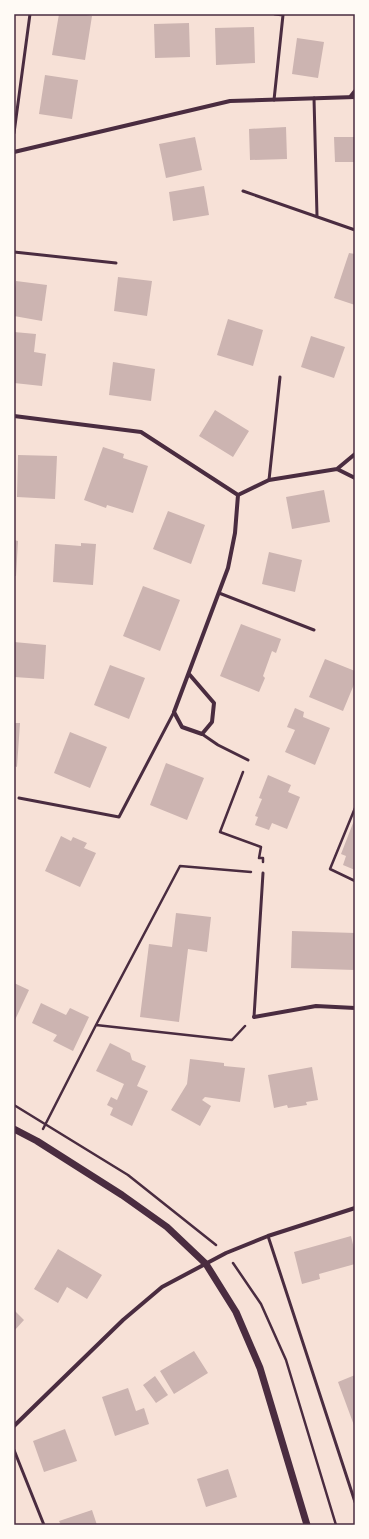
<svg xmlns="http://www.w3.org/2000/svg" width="369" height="1539" viewBox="0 0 369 1539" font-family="'Titillium Web',sans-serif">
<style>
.building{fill:#ccb4b1}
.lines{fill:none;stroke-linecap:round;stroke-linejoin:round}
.path{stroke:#4a2c40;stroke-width:2.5}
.service{stroke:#4a2c40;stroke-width:3}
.minor{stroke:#4a2c40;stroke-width:4}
.tertiary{stroke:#4a2c40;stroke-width:7}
.neatline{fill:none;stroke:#4a2c40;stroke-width:1.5}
</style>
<rect width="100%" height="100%" fill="#f7e1d7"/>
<path class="building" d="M59,14H81L92,16L85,60L52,55Z
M189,23L190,57L155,58L154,24Z
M254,27L255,63L216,65L215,28Z
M297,38L324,42L318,78L292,74Z
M45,75L78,80L72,119L39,114Z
M286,127L287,159L250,160L249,129Z
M195,137L202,170L166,178L159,144Z
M334,137H355V162H335Z
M204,186L209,215L173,221L169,192Z
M349,253L355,254V305L334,298Z
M118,277L152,281L147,316L114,311Z
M16,281L47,285L42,321L14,316V296Z
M228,319L263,330L253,366L217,355Z
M14,332L36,334L34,352L46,354L42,386L14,383Z
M311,336L345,347L334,378L301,367Z
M113,362L155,369L151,401L109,395Z
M215,410L249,431L233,457L199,436Z
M103,447L124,454L123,458L148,466L133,513L107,505L106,508L84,500Z
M18,455L57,456L55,499L17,497Z
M324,490L330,522L292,529L286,497Z
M168,511L205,525L191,564L153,549Z
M14,540L18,541L16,576H14Z
M81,543L96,544L93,585L53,582L55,544L81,546Z
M269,552L302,560L295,592L262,584Z
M143,586L180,600L160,651L123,636Z
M241,624L281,639L276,653L272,651L263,676L265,678L259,692L220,676Z
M14,642L46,645L44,679L14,677Z
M325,659L355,671V682L343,711L309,697Z
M110,665L145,678L129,719L94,705Z
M295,708L304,712L303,717L330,728L315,765L285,752L295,730L287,727Z
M14,723H20L17,767L14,766Z
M70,732L107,747L90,788L54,773Z
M166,763L204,778L187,820L150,805Z
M268,775L291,785L288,792L300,797L287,829L272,823L269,830L255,825L258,817L255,816L262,799L259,798Z
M355,818V870L343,865L346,856L341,854Z
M61,836L71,841L73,837L87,843L84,848L96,853L80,887L45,871Z
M176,913L211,917L207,952L188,949L179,1022L140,1017L149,944L172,947Z
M292,931L355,933V970L291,968Z
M14,983L29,990L14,1022Z
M41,1003L66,1015L70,1008L89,1017L73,1051L53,1041L57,1035L32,1023Z
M110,1043L130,1053L132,1060L146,1066L137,1086L148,1091L132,1126L110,1115L113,1108L107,1105L111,1097L117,1100L124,1084L96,1071Z
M190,1059L224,1063V1066L245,1068L240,1102L205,1097L202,1100L211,1106L200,1126L171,1110L187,1084Z
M312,1067L318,1100L306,1102L307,1105L288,1108L287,1105L274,1108L268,1075Z
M351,1236L355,1253V1264L319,1274L320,1279L302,1284L294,1252Z
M58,1249L102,1275L87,1299L67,1287L58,1303L34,1289Z
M14,1310L24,1320L14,1331Z
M194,1351L208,1373L174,1394L160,1371Z
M355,1375V1428L338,1382Z
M155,1376L168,1395L156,1403L143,1385Z
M128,1388L136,1411L144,1408L149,1424L115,1436L102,1397Z
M65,1429L77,1461L44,1472L33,1441Z
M228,1469L237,1497L206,1507L197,1479Z
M92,1510L97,1525H61L59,1521Z"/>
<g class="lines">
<path class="path" d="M243,772L220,832L261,847L259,858H263V862
M355,808L330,869L355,881
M96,1025L180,866L251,872
M14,1105L128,1175L216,1245
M43,1129L96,1025L232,1040L245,1026
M233,1263L261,1304L286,1360L336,1525"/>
<path class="service" d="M314,98L317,216
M274,100L283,15L275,14
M14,133L30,14
M243,191L355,230
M14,252L116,263
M269,480L280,377
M219,593L314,630
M202,734L218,745L248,760
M19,798L119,817L174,712
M254,1017L263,873
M268,1236L355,1502
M14,1450L44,1525"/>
<path class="minor" d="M351,96L355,91
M14,152L230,101L355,97
M14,416L141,432L238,495L235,533L228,568L174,712L182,727L202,734L212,722L214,703L189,674
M337,469L355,478
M238,495L269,480L337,469L355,454
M254,1017L316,1006L355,1008
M14,1426L123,1320L162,1287L226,1253L268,1236L355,1208"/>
<path class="tertiary" d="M14,1129L37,1141L122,1195L167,1227L206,1264L236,1312L260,1368L307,1525"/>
</g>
<rect width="369" height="1539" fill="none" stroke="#fffaf5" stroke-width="30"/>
<rect x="15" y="15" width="339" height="1509" class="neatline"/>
</svg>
